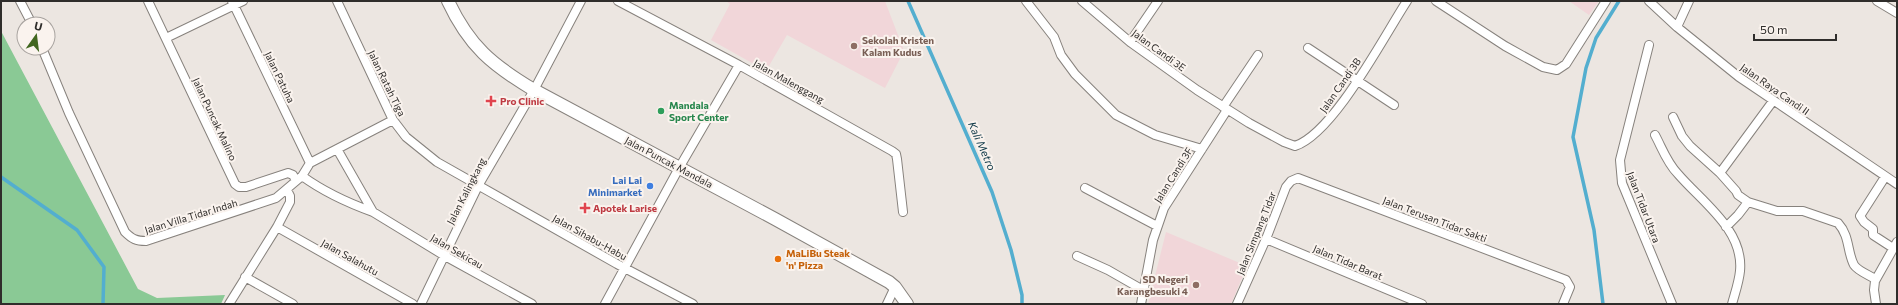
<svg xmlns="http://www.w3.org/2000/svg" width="1898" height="305" viewBox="0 0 1898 305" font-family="Commissioner,sans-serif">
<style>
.education{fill:#f1d6d9}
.forest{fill:#8ac995}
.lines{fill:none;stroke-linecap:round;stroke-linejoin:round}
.stream{stroke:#53aecf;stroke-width:3.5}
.minor-casing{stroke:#87827d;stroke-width:10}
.secondary-casing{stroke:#87827d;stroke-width:14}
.minor{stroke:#fff;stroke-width:8}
.secondary{stroke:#fff;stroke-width:12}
.education-dot{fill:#8d6e63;stroke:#faf3ee;stroke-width:1.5}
.health-dot{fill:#e0444e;stroke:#faf3ee;stroke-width:1.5}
.leisure-dot{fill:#2e9e5b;stroke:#faf3ee;stroke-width:1.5}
.shop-dot{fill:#3f7fe0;stroke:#faf3ee;stroke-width:1.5}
.food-dot{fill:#e8710a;stroke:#faf3ee;stroke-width:1.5}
.labels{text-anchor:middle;stroke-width:4;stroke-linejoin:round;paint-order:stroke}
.education-label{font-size:10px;font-weight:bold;fill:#785e54;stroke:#faf3ee;text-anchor:start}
.street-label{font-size:10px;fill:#2f2d2b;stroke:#faf3ee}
.health-label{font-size:10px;font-weight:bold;fill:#be3a42;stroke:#faf3ee;text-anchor:start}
.leisure-label{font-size:10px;font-weight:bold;fill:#27864d;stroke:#faf3ee;text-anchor:start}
.shop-label{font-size:10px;font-weight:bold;fill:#366cbe;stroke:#faf3ee;text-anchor:end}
.food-label{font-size:10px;font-weight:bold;fill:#c56008;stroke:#faf3ee;text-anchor:start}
.water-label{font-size:11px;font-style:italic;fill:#103948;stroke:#faf3ee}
</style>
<rect width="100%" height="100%" fill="#ece6e1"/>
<path class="education" d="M726,1H885L904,51L885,88L787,35L766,71L711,40L730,4Z
M1569,1H1599L1589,15Z
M1166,232L1247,266L1231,304H1148Z"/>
<path class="forest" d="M1,31L138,289L157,298L225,295L221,304H1Z"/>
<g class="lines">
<path class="stream" d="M908,1L992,192L1011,250L1022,295V304
M1,177L77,230L104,267L103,304
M1603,304L1594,230L1573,137L1586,68L1596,38L1619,1"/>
<defs>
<path id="minor" d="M20,1L32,24
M148,1L235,184L239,187H246L288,173L293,175L296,181
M232,1L310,163
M337,1L393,120L406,137L437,162L617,264L693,304
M618,1L739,65L892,151L896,154L897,159L903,212
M1026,1L1054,37L1061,55L1075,74L1116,115L1155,135L1202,149
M1082,1L1130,42L1197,90L1249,123L1284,142L1295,146C1334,133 1384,36 1407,1
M1436,1L1505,46L1543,67L1557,70L1566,64L1606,1
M1649,1L1677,27L1739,77L1897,184
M1877,1L1897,13
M1677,27L1689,1
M166,38L243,1
M1130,42L1158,1
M1649,45L1620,160L1622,183L1672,304
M42,48L69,113L125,232C132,239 136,241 146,241L276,198L302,176L310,163L393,120
M1308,48L1394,105
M1773,101L1720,173L1736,191L1738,195L1748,202L1777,211H1803L1838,223C1850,236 1847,252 1854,265C1858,271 1869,275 1875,279
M1223,107L1258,55
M1673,117L1682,136L1690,146L1720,173
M1655,135C1662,148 1667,163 1678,174C1702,202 1744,230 1740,271C1739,282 1735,293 1732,304
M302,176C324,192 348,203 373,212L337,149
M1885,177L1860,216L1864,222L1873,229V235L1893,248
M1085,188L1157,226
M373,212L445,256L532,304
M277,227L413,304
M1726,227L1738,215L1748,202
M1266,239L1422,304
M1077,256L1108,270L1143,290
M245,277L293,304
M229,304L277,227L290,202V196L287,190
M421,304L478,186L534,90L581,1
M605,304L679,168L739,65
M887,304L895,287
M1141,304L1153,240L1164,208L1227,110
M1237,304L1266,239L1286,187L1291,181L1298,178L1566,280L1570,287L1563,304
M1876,304L1874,290L1875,281L1897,242"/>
<path id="secondary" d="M448,1C469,46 492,65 534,90L775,219L889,282L895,287L907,304"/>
</defs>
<use href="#minor" class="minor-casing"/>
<use href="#secondary" class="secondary-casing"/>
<use href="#minor" class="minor"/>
<use href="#secondary" class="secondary"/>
</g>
<g class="education-dot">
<circle cx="854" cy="46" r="4"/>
<circle cx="1196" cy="285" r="4"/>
</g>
<g class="health-dot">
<path d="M489 95h4v4h4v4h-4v4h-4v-4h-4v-4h4z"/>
<path d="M583 202h4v4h4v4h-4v4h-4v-4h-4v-4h4z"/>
</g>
<circle class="leisure-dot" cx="661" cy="111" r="4"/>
<circle class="shop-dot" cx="650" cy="186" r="4"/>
<circle class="food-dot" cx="778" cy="259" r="4"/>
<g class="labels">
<g class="education-label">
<text x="862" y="44">Sekolah Kristen<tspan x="862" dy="12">Kalam Kudus</tspan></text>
<text x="1188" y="283" text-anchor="end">SD Negeri<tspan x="1188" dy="12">Karangbesuki 4</tspan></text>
</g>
<g class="street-label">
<text transform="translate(1159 50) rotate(36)" y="4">Jalan Candi 3E</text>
<text transform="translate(280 77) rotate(64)" y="4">Jalan Patuha</text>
<text transform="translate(789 81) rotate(29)" y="4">Jalan Malenggang</text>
<text transform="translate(387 83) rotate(64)" y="4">Jalan Ratah Tiga</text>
<text transform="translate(1340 85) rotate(-55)" y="4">Jalan Candi 3B</text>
<text transform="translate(1775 89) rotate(35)" y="4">Jalan Raya Candi II</text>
<text transform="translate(215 119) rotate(65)" y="4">Jalan Puncak Malino</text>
<text transform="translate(669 162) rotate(28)" y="4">Jalan Puncak Mandala</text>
<text transform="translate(1173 175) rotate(-58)" y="4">Jalan Candi 3F</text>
<text transform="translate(466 191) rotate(-63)" y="4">Jalan Kalingkang</text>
<text transform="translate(1644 207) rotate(69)" y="4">Jalan Tidar Utara</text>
<text transform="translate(191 216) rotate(-17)" y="4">Jalan Villa Tidar Indah</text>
<text transform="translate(1435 219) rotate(21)" y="4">Jalan Terusan Tidar Sakti</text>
<text transform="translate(1256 233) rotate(-68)" y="4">Jalan Simpang Tidar</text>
<text transform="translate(590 237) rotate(29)" y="4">Jalan Sihabu-Habu</text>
<text transform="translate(457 251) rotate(30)" y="4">Jalan Sekicau</text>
<text transform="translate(350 257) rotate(29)" y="4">Jalan Salahutu</text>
<text transform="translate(1348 262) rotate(23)" y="4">Jalan Tidar Barat</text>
</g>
<g class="health-label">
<text x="500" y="105">Pro Clinic</text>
<text x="593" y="212">Apotek Larise</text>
</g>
<g class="leisure-label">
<text x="669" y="109">Mandala<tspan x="669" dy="12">Sport Center</tspan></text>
</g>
<g class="shop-label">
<text x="642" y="184">Lai Lai<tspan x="642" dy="12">Minimarket</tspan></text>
</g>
<g class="food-label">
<text x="786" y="257">MaLiBu Steak<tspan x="786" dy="12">'n' Pizza</tspan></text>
</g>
<g class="water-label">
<text transform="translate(982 146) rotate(66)" y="4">Kali Metro</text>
</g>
</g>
<rect width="1898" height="305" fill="none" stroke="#2f2d2b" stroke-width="4"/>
<g transform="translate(36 36) rotate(14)"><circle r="19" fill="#faf3ee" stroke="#a9a4a0"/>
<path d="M0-3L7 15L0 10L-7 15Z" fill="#41661f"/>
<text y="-6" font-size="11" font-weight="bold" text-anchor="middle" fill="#2f2d2b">U</text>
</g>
<path d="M1754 34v6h82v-6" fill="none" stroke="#2f2d2b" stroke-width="2"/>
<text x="1760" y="34" font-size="12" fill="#2f2d2b" stroke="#faf3ee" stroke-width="3" paint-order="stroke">50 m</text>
</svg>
